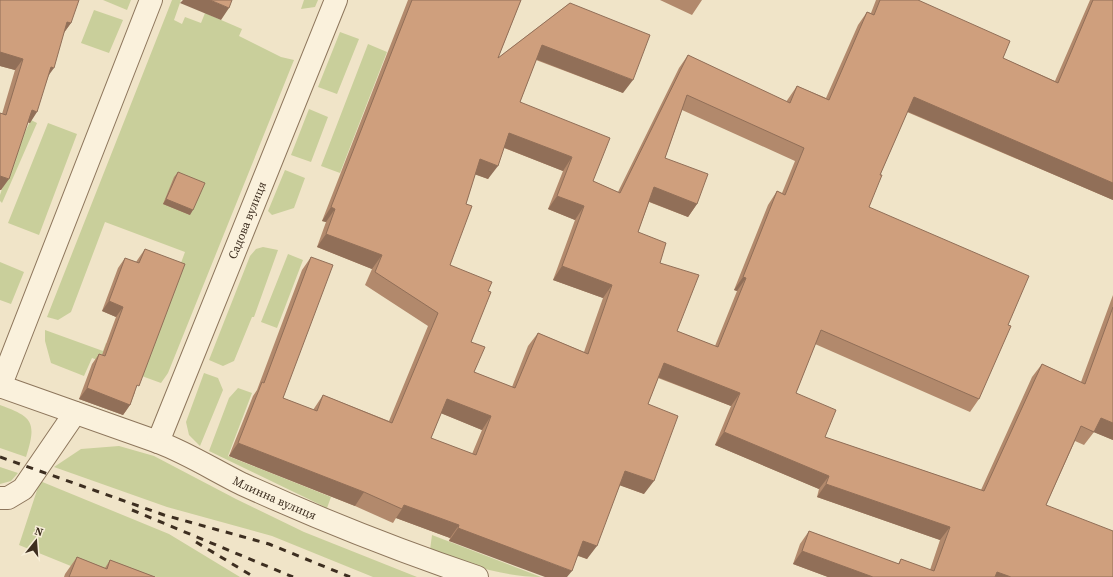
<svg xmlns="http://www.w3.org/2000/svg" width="1113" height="577" viewBox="0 0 1113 577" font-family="'Source Serif 4',serif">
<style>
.green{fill:#c9cf9b}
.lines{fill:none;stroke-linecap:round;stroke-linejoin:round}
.minor-casing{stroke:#8d765c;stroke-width:24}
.minor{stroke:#faf1dc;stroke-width:22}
.rail{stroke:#3d2e20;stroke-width:3;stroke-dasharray:7 7;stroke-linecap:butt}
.wall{fill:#b2896c;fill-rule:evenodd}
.shaded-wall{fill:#916f58}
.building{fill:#cf9f7d;stroke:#916f58;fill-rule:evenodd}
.labels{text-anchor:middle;stroke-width:3.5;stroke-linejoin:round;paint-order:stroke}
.street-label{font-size:12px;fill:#3d2e20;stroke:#f7eed8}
</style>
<rect width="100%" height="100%" fill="#f0e4c8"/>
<path class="green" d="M103,0H131L127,10Z
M172,0H181L174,20L182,24L185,17L201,23L205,13L242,29L239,36L281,57L294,60L168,373L161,383L92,358L84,376L51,363L45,341V330L103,351L106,343L146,358L185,252L105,222L71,312L58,320L47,317Z
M304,0H318L315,7L301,9Z
M94,10L123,20L109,53L81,43Z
M340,32L359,39L337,94L318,87Z
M368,44L387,52L340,173L321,166Z
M309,109L328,117L311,162L291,155Z
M31,120L37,123L2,203L0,201V195L14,153Z
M48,123L77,134L39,235L8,223Z
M285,170L305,178L294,208L272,215L268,211Z
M263,247L278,250L254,317H252L234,361L223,366L209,360L250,256L256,249Z
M288,254L303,260L277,328L261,322Z
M0,262L24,272L11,304L0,300Z
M204,373L218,378L223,390L200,446L189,435L186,422Z
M238,388L252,393L228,456L331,497L327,508L209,451L229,398Z
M0,405C33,417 37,422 26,457L0,448Z
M119,446L154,456L236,499L304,532L417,577H373L272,536L167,507L54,467L81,449Z
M0,467L18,473L11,481L0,484Z
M40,481L169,534L240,577H98L19,545Z
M432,535L541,577C504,577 464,564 430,550Z"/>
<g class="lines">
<defs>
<g id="minor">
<path id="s1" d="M0,386L158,442C187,453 214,470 242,484C319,519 397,550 477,577"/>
<path d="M0,387L151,0"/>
<path id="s2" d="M158,442L336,0"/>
<path d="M0,498H8L23,489L75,413"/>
</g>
</defs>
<use href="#minor" class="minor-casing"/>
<use href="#minor" class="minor"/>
<path class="rail" d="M0,457L164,515L269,544L350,577
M132,510L293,577
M196,542L254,577"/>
</g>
<path class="wall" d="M0,0L71,23L63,34L49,75L30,123L28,122L1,190H0V113L2,114L15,70L0,66Z
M408,0H521L498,58L570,3L623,93L536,60L520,102L593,181L618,192L679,68L688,55L786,102L788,99L797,86L826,98L858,25L867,12L871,13L876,0H918L1003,58L1055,81L1090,0H1113V200L907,112L880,175L869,207L1008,325L979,399L970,412L815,344L796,393L825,437L981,490L1032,377L1042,364L1081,382L1113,295V440L1094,432L1084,445L1075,441L1046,505L1113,577H828L793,564L800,544L809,531L898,564L901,559L930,570L940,540L817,497L819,489L715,445L731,406L658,378L648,404L644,494L620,485L587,559L578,556L449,541L450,538L396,518L393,523L355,506L229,456L253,396L257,390L302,270L311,257L283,398L313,410L323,395L389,421L428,326L365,285L372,269L317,247L326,222L322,221ZM682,110L795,161L782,193L777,191L768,205L734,290L737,291L715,346L677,331L660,263L638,232L649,202L688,217L697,204L665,158ZM504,148L563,171L548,209L575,220L553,280L603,298L584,352L538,333L528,346L512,387L474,372L471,342L488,291L450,265L466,204L475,174L488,179ZM441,413L482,430L472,454L431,438Z
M660,0H702L692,15Z
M178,172L190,215L163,204L174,177Z
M145,249L135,392L130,405L123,415L79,399L92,364L99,354L102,355L116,317L102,311L118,268L125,258L136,262L138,259Z
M77,557L105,568L110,560L155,577H64L65,574Z"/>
<path class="shaded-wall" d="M183,0H210L229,8L221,20L180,3Z
M67,22L71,23L63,34Z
M542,45L633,80L623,93L533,58Z
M0,52L23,59L15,70L0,66Z
M51,67L54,68L46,79Z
M914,97L1113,183V200L904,110Z
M32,110L37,112L30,123L24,121Z
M509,133L572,157L563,171L500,146Z
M480,159L498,166L488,179L471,173Z
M0,176L9,179L1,190H0Z
M654,187L697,204L688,217L645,200Z
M557,196L584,206L575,220L548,209Z
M166,199L193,210L190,215L163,204Z
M331,207L335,209L326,222L322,221Z
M326,234L382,255L372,269L317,247Z
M562,266L612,285L603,298L553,280Z
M743,277L746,278L737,291L734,290Z
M109,301L123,307L116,317L102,311Z
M664,363L740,393L731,406L655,376Z
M87,388L130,405L123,415L79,399Z
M447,399L491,416L482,430L438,412Z
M1101,418L1113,423V440L1091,431Z
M724,432L829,476L819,489L715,445Z
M238,443L364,492L355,506L229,456Z
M625,471L654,481L644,494L616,484Z
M826,484L950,527L940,540L817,497Z
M404,505L459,525L450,538L396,518L402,509Z
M458,528L572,571L567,577H545L449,541Z
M583,541L597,546L587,559L574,554Z
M802,551L873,577H828L793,564Z
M997,572L1011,577H993Z"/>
<path class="building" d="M0,0H79L71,23L67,22L54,68L51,67L37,112L32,110L9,179L0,176V113L6,115L23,59L0,52Z
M210,0H232L229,8Z
M412,0H521L498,58L570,3L650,35L633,80L542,45L520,102L610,138L593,181L620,193L688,55L790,103L797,86L829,100L867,12L874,15L880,0H918L1010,41L1003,58L1058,83L1093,0H1113V183L914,97L880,175H882L869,207L1029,276L1008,325L1011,326L979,399L821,330L796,393L836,410L825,437L984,491L1042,364L1085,384L1113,307V423L1101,418L1094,432L1081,426L1046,505L1113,531V577H1011L997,572L995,577H873L802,551L809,531L899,564L901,559L934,571L950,527L826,484L829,476L724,432L740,393L664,363L648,404L678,416L654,481L625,471L597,546L583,541L572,571L458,528L459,525L404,505L402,509L364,492L238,443L262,382L264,383L311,257L333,265L283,398L317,411L323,395L392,423L438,313L375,272L382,255L326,234L335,209L331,207ZM687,95L804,148L785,195L777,191L743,277L746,278L718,347L677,331L699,275L660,263L666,243L638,232L654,187L697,204L708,174L665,158ZM509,133L572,157L557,196L584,206L562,266L612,285L588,354L538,333L515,388L474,372L485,347L471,342L491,292L488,291L492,282L450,265L472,206L466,204L480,159L498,166ZM447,399L491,416L476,455L431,438Z
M178,172L205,183L193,210L166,199Z
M145,249L185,264L139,386L137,385L130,405L87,388L99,354L105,356L123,307L109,301L125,258L139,263Z
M77,557L107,569L110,560L155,577H69Z"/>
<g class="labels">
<g class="street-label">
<text dy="4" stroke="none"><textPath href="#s2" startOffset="239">Садова вулиця</textPath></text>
<text dy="4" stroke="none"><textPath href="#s1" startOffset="297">Млинна вулиця</textPath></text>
</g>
</g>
<g transform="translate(36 541) rotate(17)" stroke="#f7eed8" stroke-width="3" paint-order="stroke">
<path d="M0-3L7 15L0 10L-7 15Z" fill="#3d2e20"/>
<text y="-6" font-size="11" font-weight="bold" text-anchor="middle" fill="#3d2e20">N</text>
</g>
</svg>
